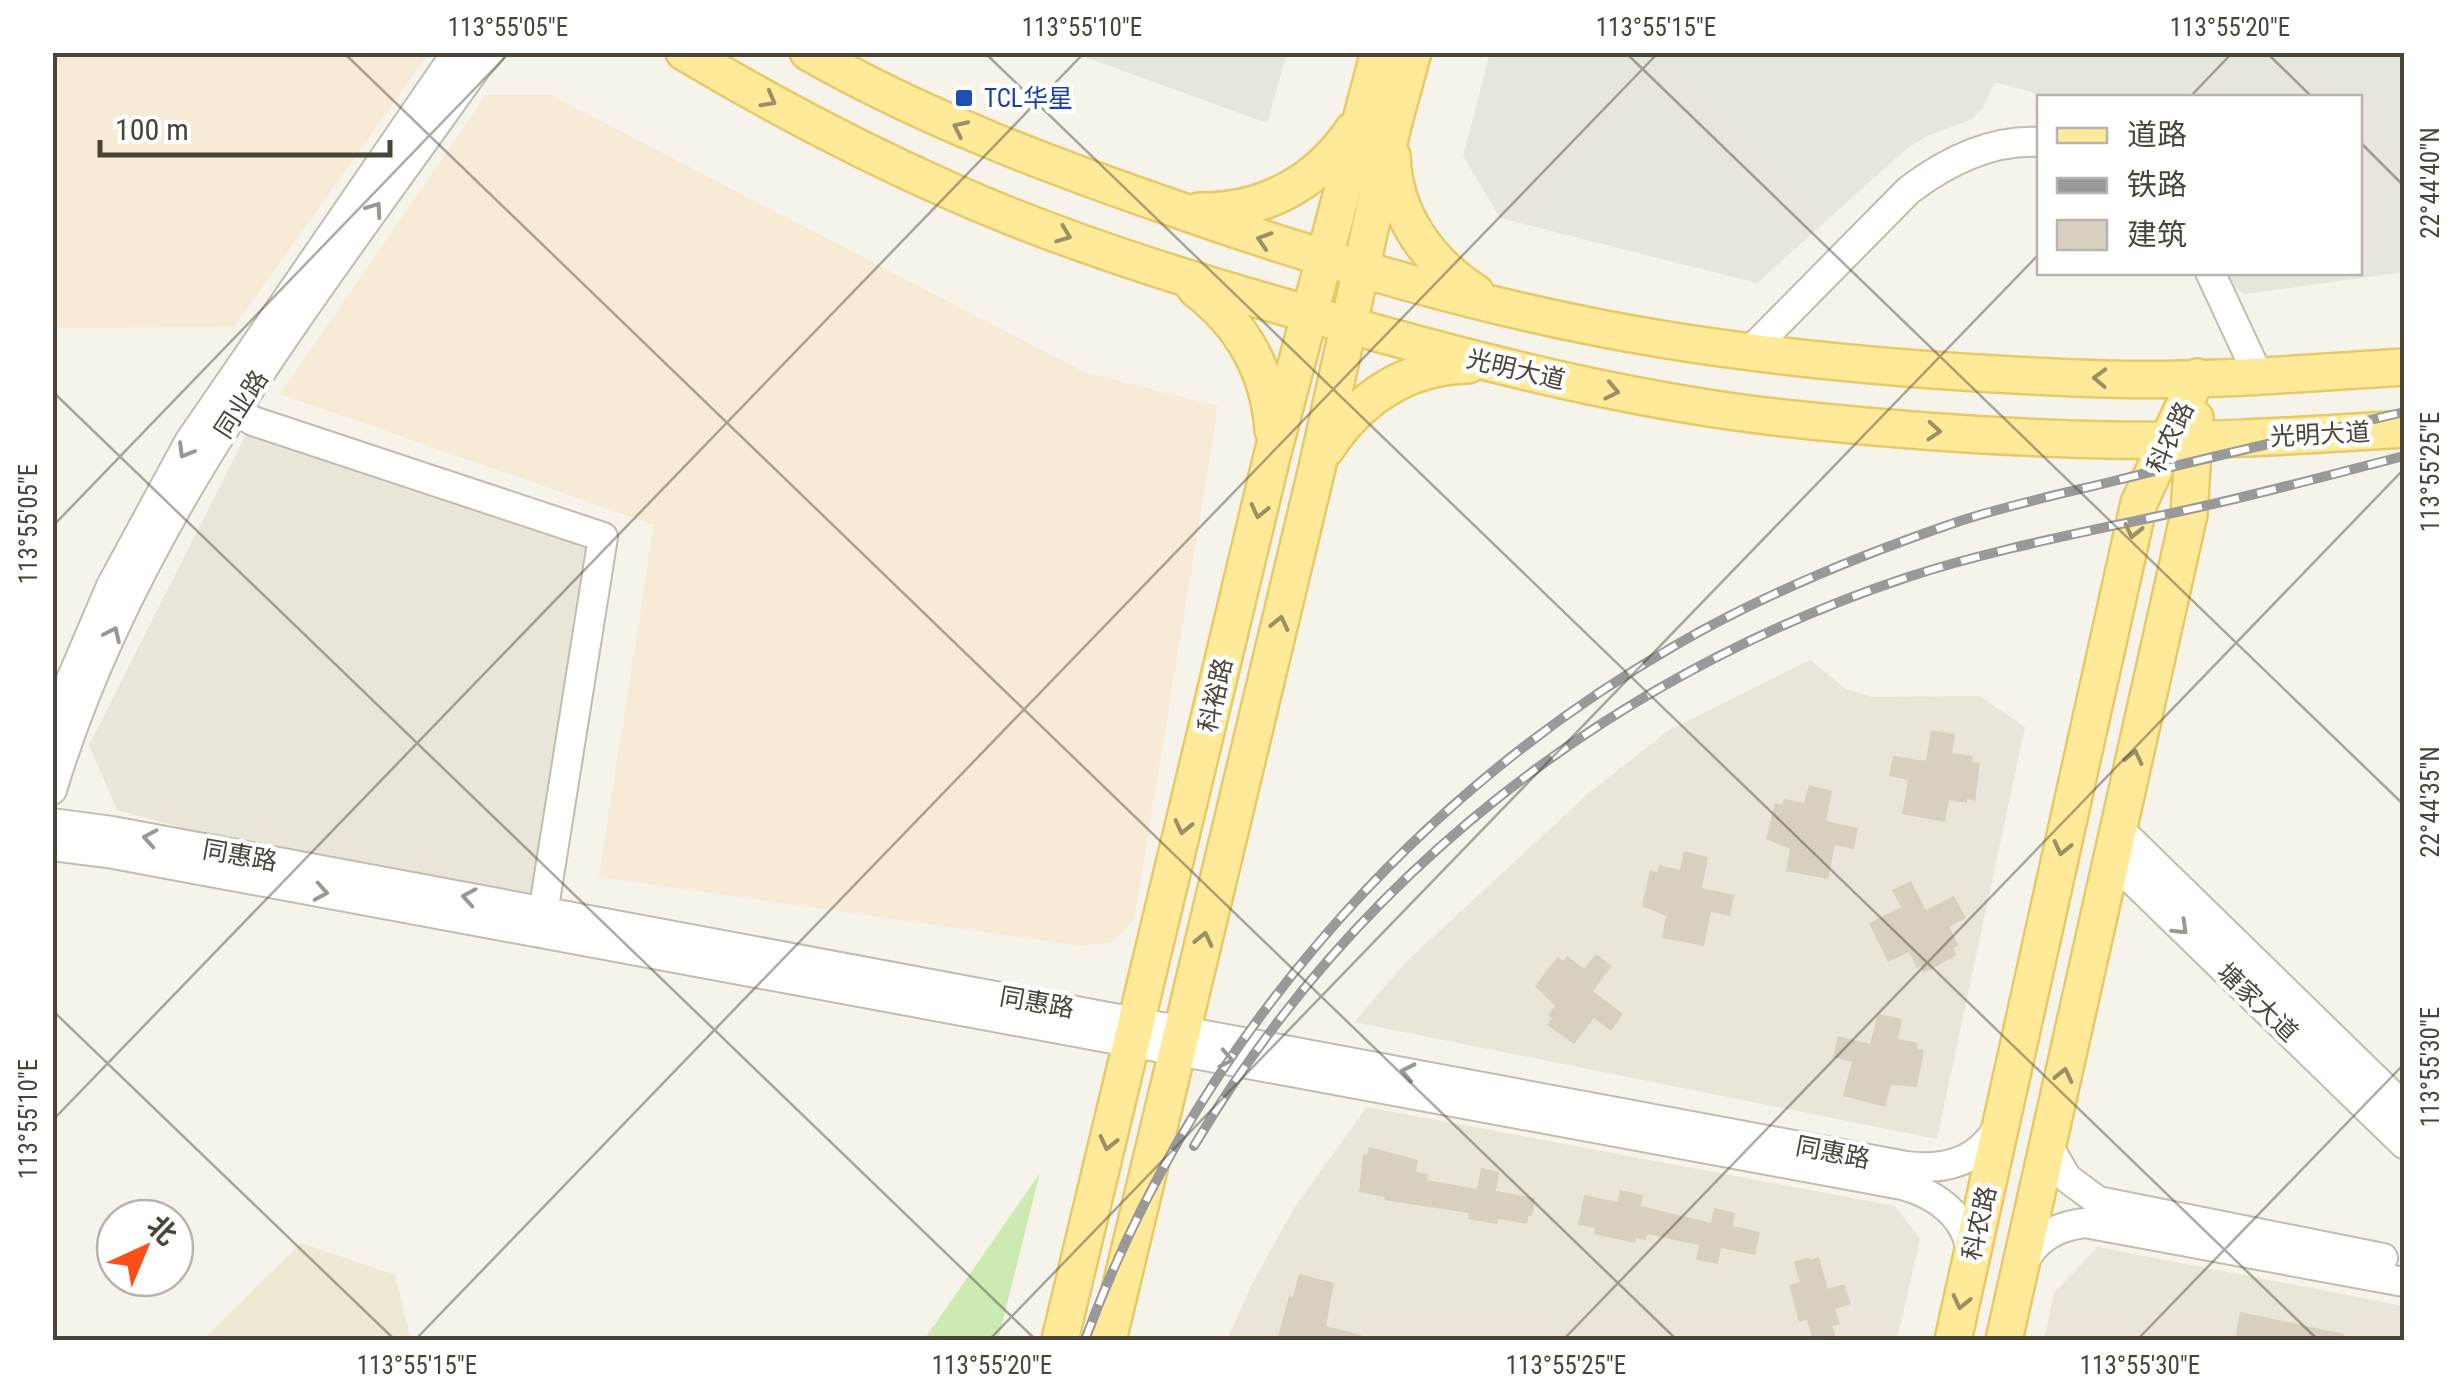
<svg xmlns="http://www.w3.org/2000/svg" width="2457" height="1393" viewBox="0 0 2457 1393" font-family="'Roboto Condensed','Noto Sans SC',sans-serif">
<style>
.residential{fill:#e9e5d8}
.commercial{fill:#f7ebd6}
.industrial{fill:#e8e4de}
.education{fill:#eee9d4}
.green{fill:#cdeab3}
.building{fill:#d7d0bf}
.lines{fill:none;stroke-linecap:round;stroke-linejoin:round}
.minor-casing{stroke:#c1bcac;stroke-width:32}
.major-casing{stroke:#e6ca67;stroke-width:40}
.minor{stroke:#fff;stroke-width:28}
.major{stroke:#ffea99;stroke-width:35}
.rail-casing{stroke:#999;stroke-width:10}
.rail{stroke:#fff;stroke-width:6;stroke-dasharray:19;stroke-linecap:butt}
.oneway{stroke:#9b8f64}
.oneway2{stroke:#9b9892}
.ticks{fill:none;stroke:#4a4438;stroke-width:2.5;stroke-opacity:0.45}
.transit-dot{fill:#1a4fb4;stroke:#fff;stroke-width:4}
.labels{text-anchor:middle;stroke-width:9;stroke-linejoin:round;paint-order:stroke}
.transit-label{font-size:25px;fill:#164399;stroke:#fff;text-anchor:start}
.street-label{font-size:25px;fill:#4a4438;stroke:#fff}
.neatline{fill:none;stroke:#4a4438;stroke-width:4}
.ticks-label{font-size:25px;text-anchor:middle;fill:#4a4438}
</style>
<rect width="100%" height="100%" fill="#f5f3ea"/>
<path class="residential" d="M253,421L603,537L528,921L117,810L89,745Z
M1810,660L1846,689L1872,697L1979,696L2025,727L1937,1139L1354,1022L1406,962L1590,792L1668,731Z
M1367,1107L1895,1206L1920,1239L1897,1340H1227L1252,1284L1294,1208Z
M2098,1247L2404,1306V1340H2044L2054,1293Z"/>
<path class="commercial" d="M52,53L53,52L429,53L234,327L53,328Z
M486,95H551L1084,372L1218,406L1134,920L1113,942L1082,946L599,877L654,525L280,394Z"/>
<path class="industrial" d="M1074,53H1287L1267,123Z
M1490,53H2404V272L2245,294L2236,288L2227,273L2360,272V98H2053L1995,82L1983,108L1970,120L1927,136L1906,149L1757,283L1500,218L1463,156Z"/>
<path class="education" d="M301,1243L395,1275L411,1340H203Z"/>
<path class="green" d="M1040,1173L998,1340H924Z"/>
<path class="building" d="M1931,730L1955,734L1952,753L1973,756L1972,762L1980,763L1975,801L1967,799V803L1949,800L1945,822L1902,814L1908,780L1889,776L1893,756L1926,761Z
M1809,785L1832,791L1826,821L1858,828L1854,849L1835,845L1828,879L1786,871L1790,849L1766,839L1775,803L1782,805L1784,799L1804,803Z
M1684,851L1708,857L1702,888L1734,895L1730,916L1711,912L1704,946L1662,938L1666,916L1642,906L1650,870L1657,872L1659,865L1680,870Z
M1911,881L1926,910L1954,896L1966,918L1949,927L1959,946L1953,948L1957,955L1924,973L1920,966L1917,968L1909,952L1888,962L1869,923L1901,907L1892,890Z
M1596,954L1612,966L1593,991L1623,1014L1611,1031L1594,1018L1574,1044L1547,1025L1552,1018L1548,1015L1555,1006L1535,986L1558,956L1563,961L1567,956L1584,969Z
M1878,1014L1902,1019L1898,1039L1918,1043L1917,1049L1924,1050L1917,1087L1891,1085L1885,1107L1843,1096L1852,1062L1833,1057L1838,1036L1870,1044Z
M1369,1147L1418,1160L1416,1172L1428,1174L1427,1180L1477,1189L1481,1168L1499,1172L1496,1191L1535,1198L1532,1216H1528L1527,1224L1498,1219L1497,1224L1468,1219L1469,1213L1384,1200L1385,1197L1359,1192L1363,1154L1367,1155Z
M1620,1190L1643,1195L1641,1206L1711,1223L1714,1208L1735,1213L1733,1226L1760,1232L1755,1255L1721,1248L1718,1264L1696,1260L1699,1245L1647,1234L1646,1240L1636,1238L1635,1243L1594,1234L1595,1228L1578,1225L1584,1195L1618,1202Z
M1809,1257L1810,1260L1819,1257L1828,1289L1844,1284L1851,1304L1835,1309L1840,1324L1832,1326L1837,1340H1813L1807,1320L1799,1322L1789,1285L1800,1282L1794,1262Z
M1299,1274L1334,1283L1326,1326L1361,1335L1360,1340H1277L1289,1296L1293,1297Z
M2240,1312L2344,1334L2343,1340H2235Z"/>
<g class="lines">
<defs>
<path id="minor" d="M2210,272L2258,375
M1750,351L1909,190C1946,162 1991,139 2040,142
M236,410L253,421L603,537L541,926
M52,724L111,586L189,442L457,52
M52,790C133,520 315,296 475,69L490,52
M52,823L112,831L1906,1166C1945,1171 1978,1162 1999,1126
M2119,829L2404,1107
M52,846L108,853L1902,1185C1937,1194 1969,1218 1971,1256
M2112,860L2404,1144
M2048,1146L2067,1178L2098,1201L2383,1258
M2023,1264C2035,1238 2057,1226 2085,1223L2404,1282"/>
<path id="major" d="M684,52C771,104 862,152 955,193C1089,252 1232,293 1373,332C1517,372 1663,407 1812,421C1910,431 2010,438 2108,440C2207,442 2306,435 2404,429
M808,52C924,118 1048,165 1173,208C1332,264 1495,312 1661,339C1808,363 1958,374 2106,379C2205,382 2306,373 2404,367
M1392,156C1394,215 1428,262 1476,293
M1199,211C1264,212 1317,183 1353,130
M1195,288C1242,324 1269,371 1273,430
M1326,449C1358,399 1407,366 1468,365
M1060,1340L1272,456L1379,52
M1108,1340L1317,468L1393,125L1413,52
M1953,1340L2139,503L2197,377
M2004,1340L2189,514L2195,418"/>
</defs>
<use href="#minor" class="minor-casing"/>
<use href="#major" class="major-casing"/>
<use href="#minor" class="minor"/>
<use href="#major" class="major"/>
<defs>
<path id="rail" d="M1194,1146C1354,876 1607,678 1905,578C1993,549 2086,532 2177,512C2253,496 2329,475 2404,456
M1085,1340C1192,1049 1408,799 1676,645C1764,594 1860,555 1957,522C2008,505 2061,494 2114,481C2210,457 2307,435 2404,412"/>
</defs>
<use href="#rail" class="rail-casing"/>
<use href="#rail" class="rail"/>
</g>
<defs><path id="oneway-chevron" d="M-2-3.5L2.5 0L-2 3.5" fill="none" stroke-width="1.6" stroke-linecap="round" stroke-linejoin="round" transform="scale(2.5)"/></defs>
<g class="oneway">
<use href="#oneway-chevron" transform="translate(769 100) rotate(29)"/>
<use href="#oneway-chevron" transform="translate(960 128) rotate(-155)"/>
<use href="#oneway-chevron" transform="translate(1064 235) rotate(21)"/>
<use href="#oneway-chevron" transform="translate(1264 240) rotate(-162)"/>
<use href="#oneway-chevron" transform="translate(2100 378) rotate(-178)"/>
<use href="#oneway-chevron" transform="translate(1612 391) rotate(12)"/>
<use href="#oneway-chevron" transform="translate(1934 431) rotate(4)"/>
<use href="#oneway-chevron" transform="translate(1259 511) rotate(103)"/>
<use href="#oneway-chevron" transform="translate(2133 531) rotate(103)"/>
<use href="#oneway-chevron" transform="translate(1280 623) rotate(-77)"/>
<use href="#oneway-chevron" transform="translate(2134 757) rotate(-77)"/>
<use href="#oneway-chevron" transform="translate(1183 827) rotate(103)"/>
<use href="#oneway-chevron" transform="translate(2062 848) rotate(103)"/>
<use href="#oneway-chevron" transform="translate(1204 939) rotate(-77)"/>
<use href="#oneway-chevron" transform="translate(2064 1075) rotate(-77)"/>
<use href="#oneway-chevron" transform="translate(1108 1143) rotate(103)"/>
<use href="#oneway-chevron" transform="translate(1961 1302) rotate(103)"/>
</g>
<g class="oneway2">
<use href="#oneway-chevron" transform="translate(375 209) rotate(-55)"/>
<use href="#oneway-chevron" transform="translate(185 451) rotate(121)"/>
<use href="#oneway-chevron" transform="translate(113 634) rotate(-65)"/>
<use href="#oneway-chevron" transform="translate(150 838) rotate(-170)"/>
<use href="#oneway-chevron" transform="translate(321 892) rotate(10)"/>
<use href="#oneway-chevron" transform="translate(469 897) rotate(-170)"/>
<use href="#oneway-chevron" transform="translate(2181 928) rotate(44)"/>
<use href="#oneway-chevron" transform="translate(1226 1059) rotate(11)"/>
<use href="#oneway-chevron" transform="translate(1408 1072) rotate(-169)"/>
</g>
<path class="ticks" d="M343,52L1677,1340M984,52L2318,1340M1625,52L2404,805M2266,52L2313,98M2189,98L2233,52M2360,142L2404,186M52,391L1036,1340M52,527L510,52M52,1010L395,1340M52,1121L1085,52M415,1340L1659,52M989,1340L2040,253M1563,1340L2404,469M2137,1340L2404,1064"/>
<rect class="transit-dot" x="954" y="88" width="20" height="20" rx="5"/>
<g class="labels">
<g class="transit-label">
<text x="984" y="107">TCL华星</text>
</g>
<g class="street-label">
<text transform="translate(1516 369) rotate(13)" y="9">光明大道</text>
<text transform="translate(241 404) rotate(-57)" y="9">同业路</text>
<text transform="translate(2320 434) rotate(-3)" y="9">光明大道</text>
<text transform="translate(2170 437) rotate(-65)" y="9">科农路</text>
<text transform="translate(1215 695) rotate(-77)" y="9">科裕路</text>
<text transform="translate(240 855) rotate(10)" y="9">同惠路</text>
<text transform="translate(1037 1002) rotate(10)" y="9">同惠路</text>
<text transform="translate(2258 1002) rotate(44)" y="9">塘家大道</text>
<text transform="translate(1833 1152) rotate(11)" y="9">同惠路</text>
<text transform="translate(1979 1223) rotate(-77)" y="9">科农路</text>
</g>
</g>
<rect width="2457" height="1393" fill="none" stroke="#ffffff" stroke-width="110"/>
<rect x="2037" y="95" width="325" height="180" fill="#ffffff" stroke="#b7b4af" stroke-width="2.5"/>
<rect x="2057" y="128" width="50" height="15" fill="#ffea99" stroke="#b7b4af" stroke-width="2.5"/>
<text x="2127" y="145" font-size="30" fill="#4a4438">道路</text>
<rect x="2057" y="178" width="50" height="15" fill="#999999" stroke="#b7b4af" stroke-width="2.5"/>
<text x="2127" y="195" font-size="30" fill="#4a4438">铁路</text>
<rect x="2057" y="220" width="50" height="30" fill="#d7d0bf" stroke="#b7b4af" stroke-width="2.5"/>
<text x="2127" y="245" font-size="30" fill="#4a4438">建筑</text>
<g transform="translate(145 1248) rotate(44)"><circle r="48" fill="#ffffff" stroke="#b7b4af" stroke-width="2.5"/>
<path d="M0-8L18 38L0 25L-18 38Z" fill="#fd4d19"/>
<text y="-15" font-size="28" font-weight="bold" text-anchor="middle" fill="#4a4438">北</text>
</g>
<path d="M100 140v15h290v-15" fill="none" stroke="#4a4438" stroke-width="5"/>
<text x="115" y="140" font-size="30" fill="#4a4438" stroke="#ffffff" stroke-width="8" paint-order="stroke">100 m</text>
<rect x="55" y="55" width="2347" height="1283" class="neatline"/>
<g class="ticks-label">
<text x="508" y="36">113°55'05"E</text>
<text x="1082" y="36">113°55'10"E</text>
<text x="1656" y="36">113°55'15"E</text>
<text x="2230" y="36">113°55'20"E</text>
<text transform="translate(2430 183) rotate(-90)" y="9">22°44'40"N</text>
<text transform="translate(2430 472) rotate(-90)" y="9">113°55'25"E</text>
<text transform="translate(28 524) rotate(-90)" y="9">113°55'05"E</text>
<text transform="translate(2430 802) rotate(-90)" y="9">22°44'35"N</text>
<text transform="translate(2430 1067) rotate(-90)" y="9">113°55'30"E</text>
<text transform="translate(28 1119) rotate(-90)" y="9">113°55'10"E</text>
<text x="417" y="1374">113°55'15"E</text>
<text x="992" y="1374">113°55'20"E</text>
<text x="1566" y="1374">113°55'25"E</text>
<text x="2140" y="1374">113°55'30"E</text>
</g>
</svg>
